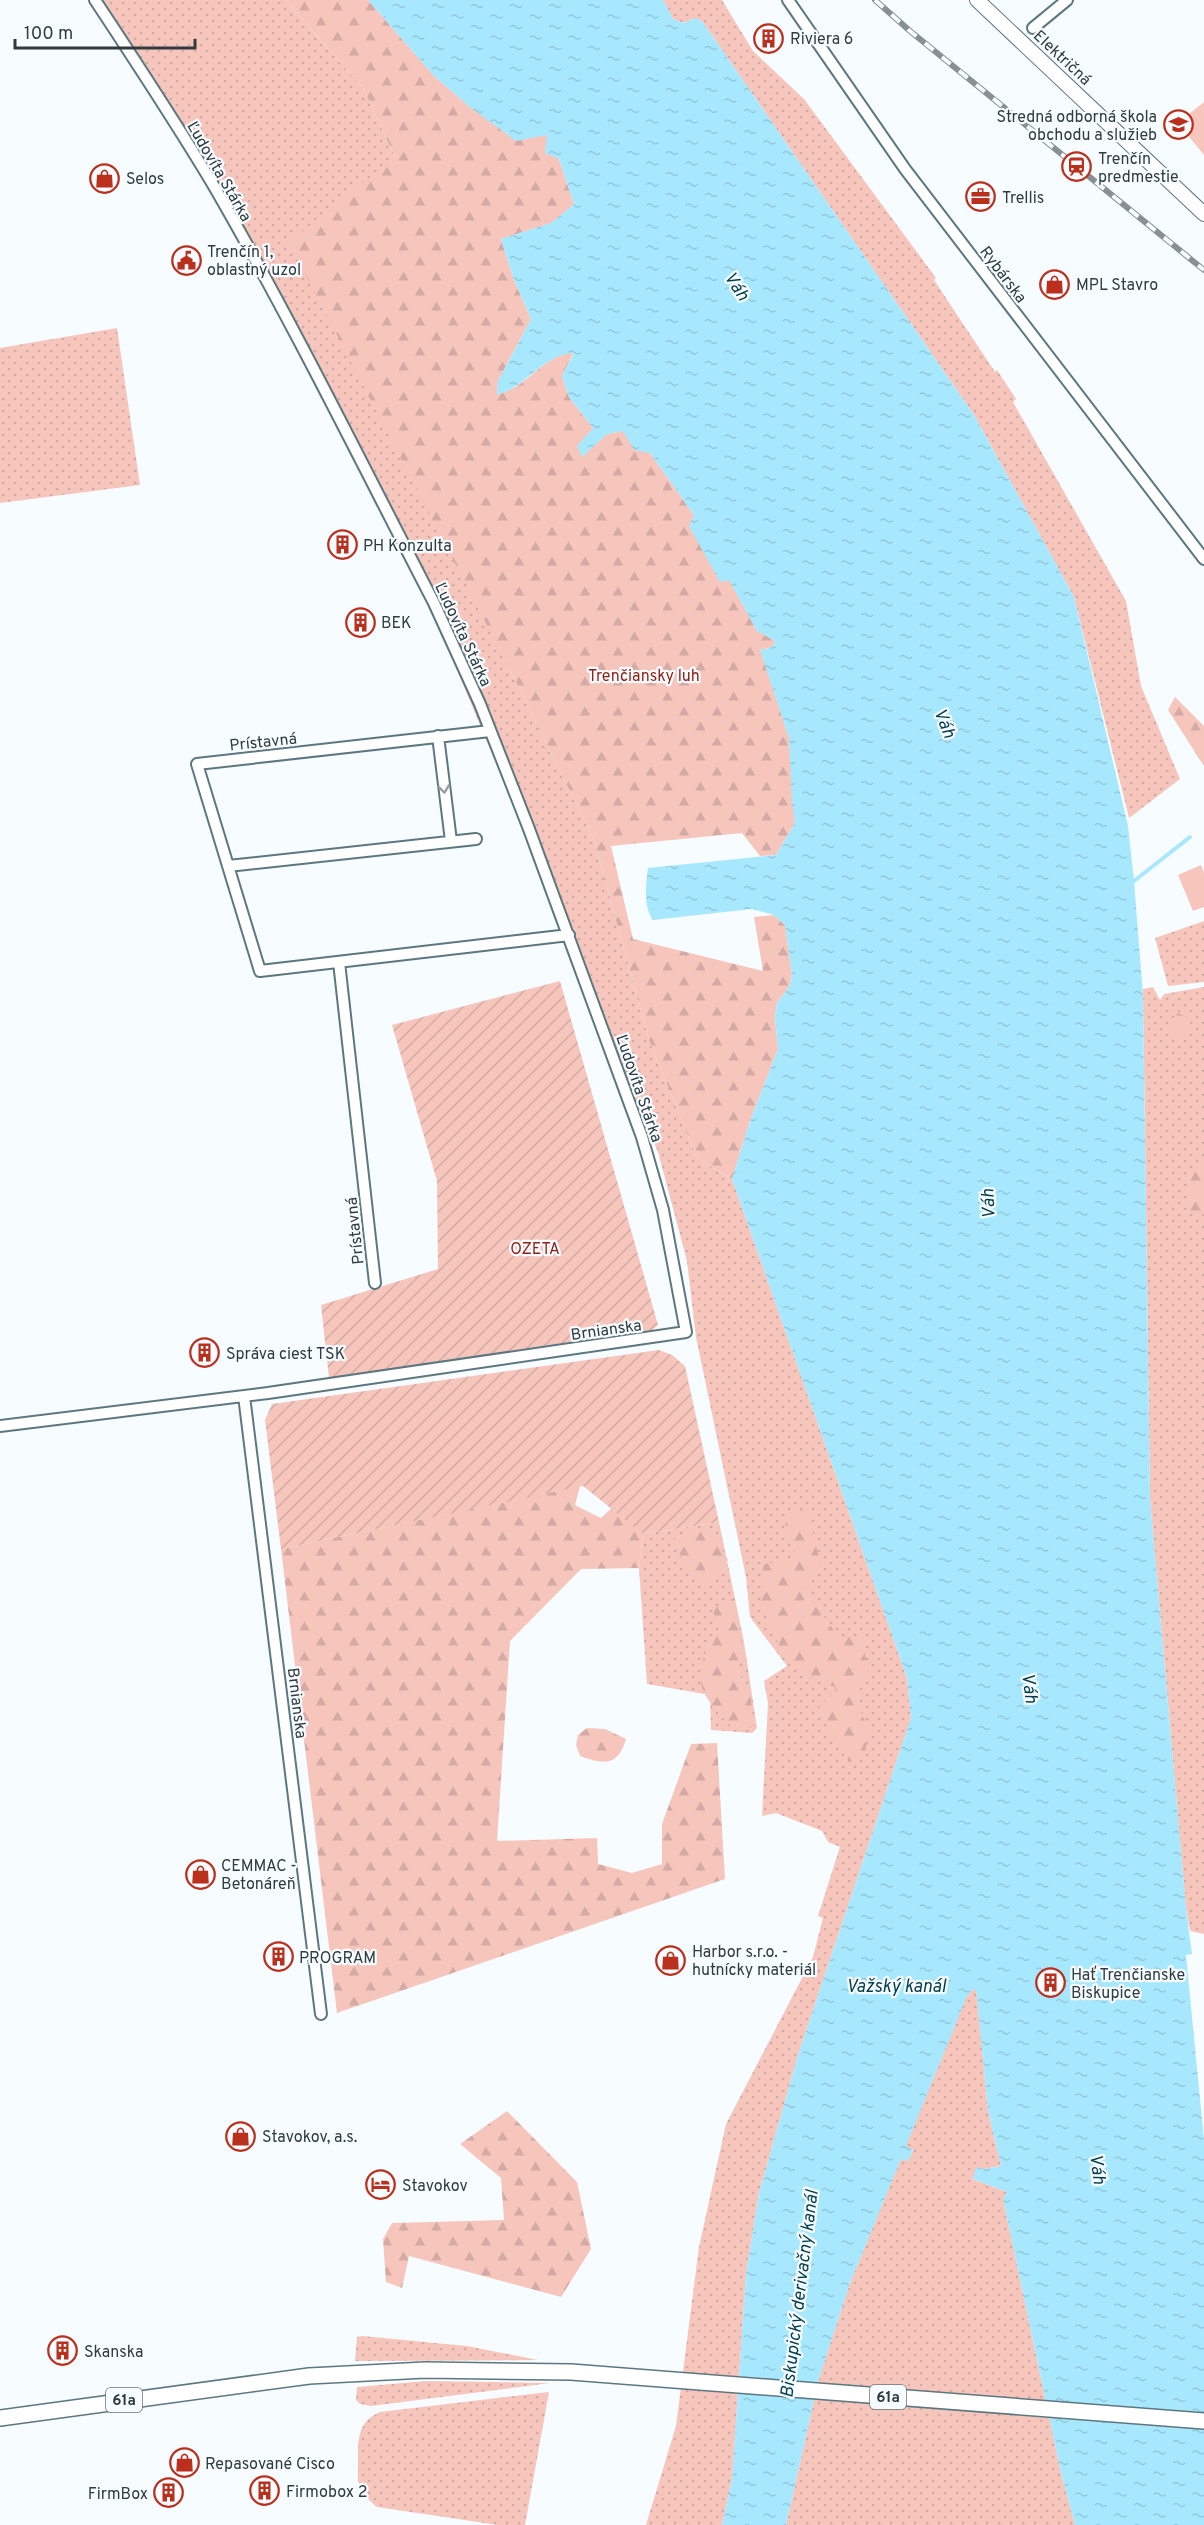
<svg xmlns="http://www.w3.org/2000/svg" width="1204" height="2525" viewBox="0 0 1204 2525" font-family="Overpass,sans-serif">
<style>
.grass{fill:url(#grass-dots)}
.forest{fill:url(#forest-firs)}
.park{fill:#f6c6bd}
.garden{fill:url(#garden-furrows)}
.water{fill:url(#water-ripples)}
.lines{fill:none;stroke-linecap:round;stroke-linejoin:round}
.stream{stroke:#a8e8ff;stroke-width:4}
.minor-casing{stroke:#5c7780;stroke-width:14}
.secondary-casing{stroke:#5c7780;stroke-width:16}
.primary-casing{stroke:#5c7780;stroke-width:18}
.minor{stroke:#fff;stroke-width:10}
.secondary{stroke:#fff;stroke-width:14}
.primary{stroke:#fff;stroke-width:15}
.rail-casing{stroke:#879094;stroke-width:6}
.rail{stroke:#f6fcff;stroke-width:4;stroke-dasharray:11;stroke-linecap:butt}
.oneway{stroke:#979d9f}
.labels{text-anchor:middle;stroke-width:4.5;stroke-linejoin:round;paint-order:stroke}
.shield{fill:#f6fcff;stroke:#6b7579;stroke-width:1.5}
.shield-label{font-size:15px;font-weight:bold;fill:#2f3b3f}
.poi-label{font-size:16px;fill:#2f3b3f;stroke:#f6fcff;text-anchor:start}
.street-label{font-size:16px;fill:#2f3b3f;stroke:#f6fcff}
.park-label{font-size:16px;fill:#8f1f11;stroke:#f6fcff}
.water-label{font-size:18px;font-style:italic;fill:#033c4c;stroke:#f6fcff}
</style>
<defs>
<pattern id="grass-dots" width="8" height="8" patternUnits="userSpaceOnUse" patternTransform="scale(1.5)"><rect width="8" height="8" fill="#f6c6bd"/><path d="M2 2h.1M6 6h.1" fill="none" stroke="#d3aba4" stroke-width="1.8" stroke-linecap="round"/></pattern>
<pattern id="forest-firs" width="22" height="20" patternUnits="userSpaceOnUse" patternTransform="scale(1.5)"><rect width="22" height="20" fill="#f6c6bd"/><path d="M5 1l3.5 6h-7zM16 11l3.5 6h-7z" fill="#d3aba4"/></pattern>
<pattern id="garden-furrows" width="10" height="10" patternUnits="userSpaceOnUse" patternTransform="scale(1.5)"><rect width="10" height="10" fill="#f6c6bd"/><path d="M-1 1l2-2M0 10L10 0M9 11l2-2" fill="none" stroke="#d3aba4"/></pattern>
<pattern id="water-ripples" width="26" height="14" patternUnits="userSpaceOnUse" patternTransform="scale(1.5)"><rect width="26" height="14" fill="#a8e8ff"/><path d="M2 4q2-2 4 0t4 0M15 11q2-2 4 0t4 0" fill="none" stroke="#91c8dc"/></pattern>
</defs>
<rect width="100%" height="100%" fill="#f6fcff"/>
<path class="grass" d="M103,0H285L363,88L395,157L509,668L594,840L649,1040L697,1158L732,1179L907,1678L911,1718L798,2055L759,2193L746,2274L732,2479L722,2525H646L676,2426L699,2247L726,2124L813,1957L823,1918L818,1916L840,1847L828,1842L822,1831L776,1813L762,1816L768,1703L764,1681L787,1666L750,1617L746,1577L696,1337L687,1261L658,1152L457,670L470,669C362,438 242,213 103,0Z
M663,0H722L753,51L804,99L936,278L934,280L995,372L997,370L1016,399L1013,402L1126,601L1141,686L1180,779L1129,818L1074,597L974,415L702,21L695,18L683,23L673,19Z
M117,328L140,485L0,503V348Z
M1204,921V982L1168,986L1155,938Z
M1153,987L1160,1000L1164,994L1204,987V1934L1190,1931L1186,1909L1150,1499L1143,989Z
M719,1522L744,1642L757,1728L752,1733L711,1730L710,1695L647,1684L639,1568L643,1534Z
M976,1987L988,2111L1001,2166L984,2169L973,2179L1007,2192L1003,2199L1061,2473L1075,2525H786L819,2378L850,2283L901,2158L908,2161L913,2150L905,2147L967,1995Z
M362,2336L467,2346L538,2360L355,2361L357,2337Z
M426,2381L550,2383L371,2406L360,2404L356,2400L357,2387Z
M549,2392L525,2525H498L377,2507C370,2501 361,2494 359,2484C357,2479 358,2471 358,2465C358,2442 356,2422 380,2412Z"/>
<path class="forest" d="M285,0H368L434,76L471,108L547,135L559,159L574,204L552,223L501,239L514,280L531,319L498,381L497,394C527,389 543,354 574,352L562,376L569,397L593,428L582,456L607,434L623,431L650,453L694,515L757,631L776,641L772,647L761,650L789,738L795,823L776,855L760,856L742,833L611,846L633,939L763,971L754,917L774,915L785,925L792,975L789,987L777,1003L775,1017L778,1049L750,1121L732,1179L697,1158L649,1040L594,840L509,668L289,242L395,157L363,88Z
M1175,697L1204,726V766L1168,710Z
M1178,1013L1190,1019L1191,1029L1180,1038L1168,1034V1023Z
M1204,1156V1215L1189,1210L1186,1188L1193,1168L1201,1167Z
M580,1486L575,1505L601,1518L613,1507L643,1534L639,1568L581,1569L510,1641L497,1841L597,1838L598,1864L632,1873L662,1864V1824L691,1744L717,1743L725,1879L337,2013L281,1549Z
M807,1510L821,1566L806,1590L839,1638L862,1636L868,1672L855,1700L869,1729L864,1759L850,1762L832,1738L819,1707L837,1688L804,1674L782,1654L761,1601L763,1564L799,1559L784,1531L788,1511Z
M708,1525L728,1560L705,1583L683,1563L674,1539Z
M734,1598L743,1651L735,1668L750,1690L754,1728H732C723,1717 708,1703 703,1690C694,1671 709,1641 721,1627L712,1610Z
M587,1728L605,1729L626,1739C618,1766 605,1765 580,1756L576,1745L578,1735Z
M507,2111L577,2182L591,2249L561,2297L409,2256L402,2288L386,2282L383,2239L392,2223L504,2220L501,2178L460,2144Z"/>
<path class="park" d="M1204,102V155L1178,123Z
M1201,865L1204,873V907L1193,911L1178,875Z"/>
<path class="garden" d="M560,981L658,1325L652,1330L329,1378L321,1305L438,1269L437,1181L392,1025Z
M659,1350L672,1355L685,1366L719,1522L643,1534L583,1486L281,1549L265,1420L272,1404Z"/>
<path class="water" d="M368,0H663L673,19L683,23L695,18L702,21L974,415L1074,597L1128,826L1134,881L1143,996L1150,1499L1186,1909L1192,1954L1186,1955L1204,2140V2525H1075L1061,2473L1003,2199L1007,2192L973,2179L976,2167L984,2169L1001,2166L988,2111L976,1988L967,1996L906,2146L913,2150L908,2161L901,2159L850,2283L819,2378L786,2525H722L732,2479L746,2274L759,2193L798,2055L911,1718L907,1678L732,1179L750,1121L778,1049L775,1017L777,1003L789,987L792,975L785,925L774,915L752,909L653,920C643,907 646,884 648,868L776,855L795,823L792,803L789,738L760,650L772,647L775,641L757,631L729,580L720,582L689,526L694,515L650,453L634,450L623,431L607,434L582,457L577,446L593,428L569,397L562,376L574,353C544,354 526,387 497,395L498,381L531,319L514,280L501,239L551,223L574,204L559,159L545,153L547,135L516,141L471,108L434,76Z"/>
<g class="lines">
<path class="stream" d="M1134,881L1190,837"/>
<defs>
<path id="minor" d="M788,0L905,169L1204,559
M1033,28L1067,0
M490,731L197,764L260,971L569,935
M438,736L451,841
M228,866L476,839
M339,962L375,1283
M244,1396L321,2014
M0,1426L268,1393L686,1332L663,1210L642,1137L529,829L480,704L434,603C362,464 293,323 215,188C177,124 136,62 95,0"/>
<path id="secondary" d="M977,0L1204,214"/>
<path id="primary" d="M0,2418L309,2376L425,2370L571,2372L1204,2421"/>
</defs>
<use href="#minor" class="minor-casing"/>
<use href="#secondary" class="secondary-casing"/>
<use href="#primary" class="primary-casing"/>
<use href="#minor" class="minor"/>
<use href="#secondary" class="secondary"/>
<use href="#primary" class="primary"/>
<defs>
<path id="rail" d="M875,0L910,31L1204,270"/>
</defs>
<use href="#rail" class="rail-casing"/>
<use href="#rail" class="rail"/>
</g>
<defs><path id="oneway-chevron" d="M-2-3.5L2.5 0L-2 3.5" fill="none" stroke-width="1.6" stroke-linecap="round" stroke-linejoin="round" transform="scale(1.5)"/></defs>
<use class="oneway" href="#oneway-chevron" transform="translate(444 789) rotate(83)"/>
<defs>
<symbol id="building-ring" viewBox="-11 -11 22 22"><circle r="9.5" fill="#f6fcff" stroke="#bb2f1d" stroke-width="1.5"/><path d="M-4-6H4V6H1V3H-1V6H-4ZM-2.5-4.3h1.7v1.8h-1.7ZM.8-4.3h1.7v1.8H.8ZM-2.5-1h1.7V.8h-1.7ZM.8-1h1.7V.8H.8Z" fill="#bb2f1d"/></symbol>
<symbol id="school-ring" viewBox="-11 -11 22 22"><circle r="9.5" fill="#f6fcff" stroke="#bb2f1d" stroke-width="1.5"/><path d="M0-5L7-2L0 1L-7-2ZM-4 1L0 2.5L4 1V4Q0 6-4 4Z" fill="#bb2f1d"/></symbol>
<symbol id="station-ring" viewBox="-11 -11 22 22"><circle r="9.5" fill="#f6fcff" stroke="#bb2f1d" stroke-width="1.5"/><path d="M-3-6H3Q5-6 5-4V2Q5 4 3 4L4.5 6H3L1.5 4h-3L-3 6H-4.5L-3 4Q-5 4-5 2V-4Q-5-6-3-6ZM-3.5-4v3h7v-3ZM-3.5 1v1.5H-2V1ZM2 1v1.5H3.5V1Z" fill="#bb2f1d"/></symbol>
<symbol id="shop-ring" viewBox="-11 -11 22 22"><circle r="9.5" fill="#f6fcff" stroke="#bb2f1d" stroke-width="1.5"/><path d="M-5-2.5h2.3a2.7 3.5 0 0 1 5.4 0H5L5.5 6h-11ZM-1.5-2.5h3a1.5 2.3 0 0 0-3 0Z" fill="#bb2f1d"/></symbol>
<symbol id="office-ring" viewBox="-11 -11 22 22"><circle r="9.5" fill="#f6fcff" stroke="#bb2f1d" stroke-width="1.5"/><path d="M-6-3h4V-5.5h4V-3h4V5H-6ZM-1-4.5V-3h2v-1.5ZM-6 0V1H6V0Z" fill="#bb2f1d"/></symbol>
<symbol id="civic-ring" viewBox="-11 -11 22 22"><circle r="9.5" fill="#f6fcff" stroke="#bb2f1d" stroke-width="1.5"/><path d="M-.6-6.5H3V-4.5H.6V-3L4-1V1h2V6H-6V1h2V-1L-.6-3ZM-1.2 2.5V6h2.4V2.5Z" fill="#bb2f1d"/></symbol>
<symbol id="hotel-ring" viewBox="-11 -11 22 22"><circle r="9.5" fill="#f6fcff" stroke="#bb2f1d" stroke-width="1.5"/><path d="M-6-4.5h1.5V1H6V5H4.5V3h-9V5H-6ZM-4 0a1.8 1.8 0 1 1 3.6 0ZM.5 0V-2.5h3Q6-2.5 6 0Z" fill="#bb2f1d"/></symbol>
</defs>
<g fill-rule="evenodd">
<use href="#building-ring" x="752" y="22" width="33" height="33"/>
<use href="#school-ring" x="1162" y="108" width="33" height="33"/>
<use href="#station-ring" x="1060" y="150" width="33" height="33"/>
<use href="#shop-ring" x="88" y="162" width="33" height="33"/>
<use href="#office-ring" x="964" y="180" width="33" height="33"/>
<use href="#civic-ring" x="170" y="244" width="33" height="33"/>
<use href="#shop-ring" x="1038" y="268" width="33" height="33"/>
<use href="#building-ring" x="326" y="528" width="33" height="33"/>
<use href="#building-ring" x="344" y="606" width="33" height="33"/>
<use href="#building-ring" x="188" y="1336" width="33" height="33"/>
<use href="#shop-ring" x="184" y="1858" width="33" height="33"/>
<use href="#building-ring" x="262" y="1940" width="33" height="33"/>
<use href="#shop-ring" x="654" y="1944" width="33" height="33"/>
<use href="#building-ring" x="1034" y="1966" width="33" height="33"/>
<use href="#shop-ring" x="224" y="2120" width="33" height="33"/>
<use href="#hotel-ring" x="364" y="2168" width="33" height="33"/>
<use href="#building-ring" x="46" y="2334" width="33" height="33"/>
<use href="#shop-ring" x="168" y="2446" width="33" height="33"/>
<use href="#building-ring" x="248" y="2474" width="33" height="33"/>
<use href="#building-ring" x="152" y="2476" width="33" height="33"/>
</g>
<g class="labels">
<g class="shield">
<rect x="870" y="2385" width="36" height="24" rx="4.5"/>
<rect x="106" y="2388" width="36" height="24" rx="4.5"/>
</g>
<g class="shield-label">
<text x="888" y="2402">61a</text>
<text x="124" y="2405">61a</text>
</g>
<g class="poi-label">
<text x="790" y="44">Riviera 6</text>
<text x="1157" y="122" text-anchor="end">Stredná odborná škola<tspan x="1157" dy="18">obchodu a služieb</tspan></text>
<text x="1098" y="164">Trenčín<tspan x="1098" dy="18">predmestie</tspan></text>
<text x="126" y="184">Selos</text>
<text x="1002" y="203">Trellis</text>
<text x="207" y="257">Trenčín 1,<tspan x="207" dy="18">oblastný uzol</tspan></text>
<text x="1076" y="290">MPL Stavro</text>
<text x="363" y="551">PH Konzulta</text>
<text x="381" y="628">BEK</text>
<text x="226" y="1359">Správa ciest TSK</text>
<text x="221" y="1871">CEMMAC -<tspan x="221" dy="18">Betonáreň</tspan></text>
<text x="692" y="1957">Harbor s.r.o. -<tspan x="692" dy="18">hutnícky materiál</tspan></text>
<text x="299" y="1963">PROGRAM</text>
<text x="1071" y="1980">Hať Trenčianske<tspan x="1071" dy="18">Biskupice</tspan></text>
<text x="262" y="2142">Stavokov, a.s.</text>
<text x="402" y="2191">Stavokov</text>
<text x="84" y="2357">Skanska</text>
<text x="205" y="2469">Repasované Cisco</text>
<text x="286" y="2497">Firmobox 2</text>
<text x="148" y="2499" text-anchor="end">FirmBox</text>
</g>
<g class="street-label">
<text transform="translate(1063 57) rotate(43)" y="6">Električná</text>
<text transform="translate(220 171) rotate(60)" y="6">Ľudovíta Stárka</text>
<text transform="translate(1004 274) rotate(53)" y="6">Rybárska</text>
<text transform="translate(464 634) rotate(65)" y="6">Ľudovíta Stárka</text>
<text transform="translate(263 741) rotate(-6)" y="6">Prístavná</text>
<text transform="translate(640 1088) rotate(71)" y="6">Ľudovíta Stárka</text>
<text transform="translate(354 1231) rotate(-96)" y="6">Prístavná</text>
<text transform="translate(606 1329) rotate(-8)" y="6">Brnianska</text>
<text transform="translate(298 1703) rotate(83)" y="6">Brnianska</text>
</g>
<g class="park-label">
<text x="644" y="681">Trenčiansky luh</text>
<text x="535" y="1254">OZETA</text>
</g>
<g class="water-label">
<text transform="translate(737 286) rotate(57)" y="6">Váh</text>
<text transform="translate(945 723) rotate(68)" y="6">Váh</text>
<text transform="translate(988 1204) rotate(-93)" y="6">Váh</text>
<text transform="translate(1030 1688) rotate(82)" y="6">Váh</text>
<text x="896" y="1992">Važský kanál</text>
<text transform="translate(1098 2169) rotate(82)" y="6">Váh</text>
<text transform="translate(799 2294) rotate(-83)" y="6">Biskupický derivačný kanál</text>
</g>
</g>
<path d="M15 39v9h180v-9" fill="none" stroke="#2f3b3f" stroke-width="3"/>
<text x="24" y="39" font-size="18" fill="#2f3b3f" stroke="#f6fcff" stroke-width="4.5" paint-order="stroke">100 m</text>
</svg>
